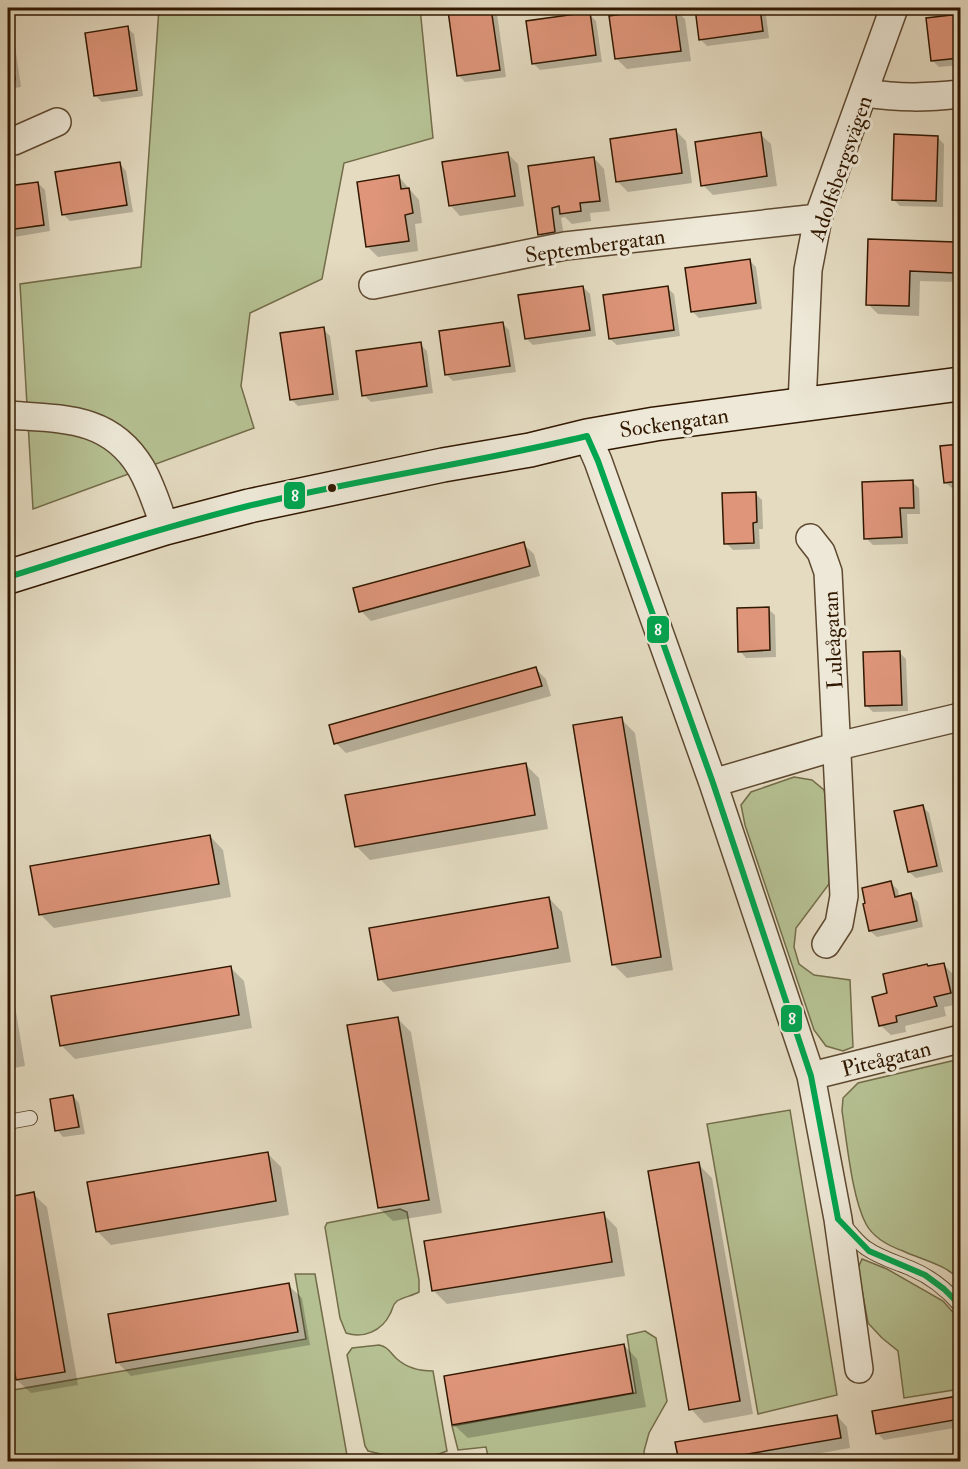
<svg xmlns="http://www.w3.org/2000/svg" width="968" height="1469" viewBox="0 0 968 1469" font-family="'IM FELL Double Pica',serif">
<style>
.green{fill:#b5c092;stroke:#736c49;stroke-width:1.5}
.shadow{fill:#0003}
.building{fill:#de957a;stroke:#311800;stroke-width:1.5}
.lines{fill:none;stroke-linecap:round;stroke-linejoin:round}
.lane-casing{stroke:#5e4930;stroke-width:16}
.street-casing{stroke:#5e4930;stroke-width:30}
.secondary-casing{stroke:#311800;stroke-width:36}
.lane{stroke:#ede8d7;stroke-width:14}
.street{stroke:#ede8d7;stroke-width:27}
.secondary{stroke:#ede8d7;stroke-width:33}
.bus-1-casing{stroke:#ede8d7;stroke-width:10}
.bus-1{stroke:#00a650;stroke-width:6}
.bus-dot{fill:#311800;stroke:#ede8d7;stroke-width:2}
.labels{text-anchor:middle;stroke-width:6;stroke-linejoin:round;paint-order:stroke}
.street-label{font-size:22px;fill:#311800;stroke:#ede8d7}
.line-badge{stroke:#ede8d7;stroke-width:2}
.badge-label{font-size:16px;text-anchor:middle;font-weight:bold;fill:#fff}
</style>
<rect width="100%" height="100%" fill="#e4dbc1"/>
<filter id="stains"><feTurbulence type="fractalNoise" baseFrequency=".00333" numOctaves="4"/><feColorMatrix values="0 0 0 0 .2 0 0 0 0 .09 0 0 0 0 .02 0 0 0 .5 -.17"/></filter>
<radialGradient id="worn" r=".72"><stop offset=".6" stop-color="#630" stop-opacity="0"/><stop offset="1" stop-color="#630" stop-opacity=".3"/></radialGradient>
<path class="green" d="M159,8H420L433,138L344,163L322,279L250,313L241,386L254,428L33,509L20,284L141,267Z
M794,777L812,780L824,790L828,807L831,851L829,884L796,928L794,947L799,964L814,975L850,980L853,1047L843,1051L826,1046L814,1030L745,825L741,805L751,792Z
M960,1059V1280C945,1264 922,1260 903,1251C889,1246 873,1237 866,1224C852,1198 847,1142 842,1111L843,1098L858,1083Z
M790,1110L837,1395L758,1414L707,1124Z
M400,1209L407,1212L419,1280V1292C412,1296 403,1297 397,1301C392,1305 393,1309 390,1314C382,1331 363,1339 346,1333L340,1318L325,1227L327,1223Z
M862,1259L887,1269L943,1301L960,1320V1389L904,1398L898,1351L882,1338L868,1323L858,1268Z
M295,1274H315L348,1461H8V1391L306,1339Z
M645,1331L656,1338L667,1401L649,1433L644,1451L645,1461H489L486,1447L458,1450L452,1426L636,1393L627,1335Z
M379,1345C389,1347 390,1353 397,1359C407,1368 420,1371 433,1371L447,1451C425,1461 390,1457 368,1451L365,1446L347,1355L352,1348Z"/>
<path class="shadow" d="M491,8L497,14L506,77L465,82L458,75L450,12Z
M637,8H674L685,19L691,61L627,69L617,59L638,13Z
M696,8H765L769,38L707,46L700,39Z
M589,14L596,21L602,62L540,70L533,63Z
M960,15V65L939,67L933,61L927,19Z
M8,21L12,25L21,87L8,89Z
M127,28L134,34L143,96L102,102L95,95Z
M675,130L686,141L692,183L628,192L618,182Z
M760,134L771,144L777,186L713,195L703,185Z
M937,137L944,144L943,207L900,206L894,200Z
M508,154L518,164L524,206L460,216L450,205Z
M594,158L604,169L610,211L590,213L591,221L572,224L565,217L561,218L565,242L550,244L539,234L530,168Z
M120,164L126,171L133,212L70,221L63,214Z
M399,177L419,200L422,223L415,224L418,251L378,257L367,246Z
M38,183L45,190L50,231L8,238V188Z
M869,241L954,243L960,249V282L920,281L919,316L878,314L868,304Z
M749,260L756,267L762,309L699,318L692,311Z
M583,287L590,294L596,336L533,345L526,338Z
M667,288L674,294L680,336L617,345L610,339Z
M503,324L509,330L516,372L453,381L446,374Z
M323,329L330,336L339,400L298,406L291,399Z
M420,344L427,351L433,393L371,402L364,395Z
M960,445V488L953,489L946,483L942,447Z
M912,482L919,488L920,514H907L908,544L873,545L866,538Z
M755,493L762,500L763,529H759L760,549L733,550L726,543Z
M523,544L534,554L540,576L371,621L361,611Z
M768,609L775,615L776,657L746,658L740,651Z
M899,652L906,659L908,711L873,712L866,705Z
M536,669L546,679L551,696L346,753L336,743Z
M621,719L635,733L673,970L627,978L613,964Z
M525,764L539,778L548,829L370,860L356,846Z
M922,806L929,813L943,872L916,878L909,872Z
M210,836L223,850L231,897L54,928L40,914Z
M891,883L898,890L899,897L911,895L918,902L923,927L877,937L870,931Z
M549,898L562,912L571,962L393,992L380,979Z
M8,964L25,1066L8,1069Z
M943,964L954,975L960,1004L944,1007L946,1016L905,1026L906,1032L891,1035L880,1025L889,994L929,968Z
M230,967L244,981L252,1028L75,1059L61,1045Z
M397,1018L411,1032L442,1213L393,1221L379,1208Z
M73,1096L79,1103L85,1134L63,1137L57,1130Z
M267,1153L281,1167L289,1215L111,1245L97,1231Z
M698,1164L712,1178L753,1414L704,1423L691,1409Z
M33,1194L47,1207L78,1385L31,1393L17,1380L8,1322V1198Z
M603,1214L617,1228L625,1276L447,1304L434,1291Z
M288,1285L302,1298L310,1345L131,1376L117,1362Z
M624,1345L637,1359L646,1407L468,1438L454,1425L446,1377Z
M958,1397L960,1400V1427L884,1440L877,1433Z
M837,1416L847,1427L850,1448L770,1462H680Z"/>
<path class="building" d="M475,8H491L500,70L457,76L448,11Z
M636,8H675L681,51L615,59L609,16L636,12Z
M695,8H760L763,31L699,40Z
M590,12L596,55L532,64L526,21Z
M960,14V58L931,61L926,18Z
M128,26L137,90L94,96L85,33Z
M8,27L15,80L8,82Z
M676,129L682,173L616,182L610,139Z
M761,132L767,176L701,186L695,142Z
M894,134L938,136L936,201L892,200Z
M508,152L515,196L449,206L442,162Z
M594,157L600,201L580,203L581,211L560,214L559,206L552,208L555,232L538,235L528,166Z
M120,162L127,205L62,215L55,172Z
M399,175L401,189L409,188L413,213L405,215L409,241L366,247L357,182Z
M38,182L44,225L8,230V186Z
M868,239L955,242L954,273L910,271L909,306L866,305Z
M750,259L756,303L691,312L685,268Z
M583,286L590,330L525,339L518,295Z
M668,286L674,330L609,339L603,295Z
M503,322L510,366L445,375L439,331Z
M324,327L333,394L290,400L280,333Z
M421,342L427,386L362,396L356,351Z
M960,444V481L944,483L940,446Z
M913,480L914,508H900L902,537L864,539L862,482Z
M756,492L757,522L753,523L754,543L724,544L722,493Z
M524,542L530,566L359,612L353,588Z
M769,607L770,650L738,652L737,608Z
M900,651L902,705L865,706L863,652Z
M536,667L542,686L334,744L329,725Z
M622,717L661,957L612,965L573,725Z
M526,763L535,815L355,847L345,795Z
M923,805L937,866L908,872L894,811Z
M210,835L219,884L39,915L30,866Z
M891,881L895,897L911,893L917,921L869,931L863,904L865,903L862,888Z
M549,897L558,948L378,980L369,928Z
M944,963L951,993L934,997L937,1006L896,1016L897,1022L879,1026L872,997L887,993L883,974L927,964L928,966Z
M231,966L239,1015L60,1046L51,996Z
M398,1017L429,1200L378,1208L347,1025Z
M8,1026L12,1053H8Z
M73,1095L79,1127L55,1131L50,1099Z
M268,1152L276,1201L96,1232L87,1182Z
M699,1162L740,1401L689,1410L648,1171Z
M34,1192L65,1372L16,1380L8,1331V1197Z
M604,1212L612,1262L432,1291L424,1241Z
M289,1283L298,1332L116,1363L108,1314Z
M624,1344L633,1393L452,1425L444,1376Z
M958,1396L960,1419L876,1434L872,1411Z
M837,1415L841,1438L701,1462H679L675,1442Z"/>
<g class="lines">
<defs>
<path id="lane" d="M8,1122L30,1118
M843,1224C850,1232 857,1242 866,1248C880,1258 896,1262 912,1269C931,1277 947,1290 960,1305"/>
<path id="street" d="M865,93C900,98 925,98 960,94
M8,142L14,141L57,122
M373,285L565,246L818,218
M802,404L808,270L818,218L894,8
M8,415C62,419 110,416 141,468C152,487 158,508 165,528
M587,436L598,461L713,783L811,1076L838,1219L859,1369
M810,538L821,552L828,572L844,896L839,924L826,944
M713,783L838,746L960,717
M811,1076L960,1039"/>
<path id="secondary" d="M8,577L165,528L249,506L443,465L530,450L587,436L655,424L960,384"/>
</defs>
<use href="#lane" class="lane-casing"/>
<use href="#street" class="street-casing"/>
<use href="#secondary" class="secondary-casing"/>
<use href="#lane" class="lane"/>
<use href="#street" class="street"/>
<use href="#secondary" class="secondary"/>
<defs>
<path id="bus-1" d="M587,436L598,461L713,783L811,1076L838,1219
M8,577C88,552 167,526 248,506C360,479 475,463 587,436
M838,1219L869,1251L925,1275L944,1289L960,1305"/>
</defs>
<use href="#bus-1" class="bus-1-casing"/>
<use href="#bus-1" class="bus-1"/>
</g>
<circle class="bus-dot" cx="332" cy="488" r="5"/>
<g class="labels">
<g class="street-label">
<text transform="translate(840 168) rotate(-71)" y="8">Adolfsbergsvägen</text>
<text transform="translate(595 245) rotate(-8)" y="8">Septembergatan</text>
<text transform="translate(674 422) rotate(-8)" y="8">Sockengatan</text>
<text transform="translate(832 640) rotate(-93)" y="8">Luleågatan</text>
<text transform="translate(886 1058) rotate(-14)" y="8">Piteågatan</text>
</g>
</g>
<g class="line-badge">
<rect x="283" y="481" width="23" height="29" rx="6" fill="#00a650"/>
<rect x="646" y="615" width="24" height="29" rx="6" fill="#00a650"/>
<rect x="780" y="1004" width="23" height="29" rx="6" fill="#00a650"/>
</g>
<g class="badge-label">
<text x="295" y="501">8</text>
<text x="658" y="635">8</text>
<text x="792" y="1024">8</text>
</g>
<rect width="968" height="1469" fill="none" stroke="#e4dbc1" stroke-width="30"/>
<rect x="9" y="9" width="950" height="1451" fill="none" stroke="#311800" stroke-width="3"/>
<rect x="15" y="15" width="938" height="1439" fill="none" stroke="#311800" stroke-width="1.5"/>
<rect width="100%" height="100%" filter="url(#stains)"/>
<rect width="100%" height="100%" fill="url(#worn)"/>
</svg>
